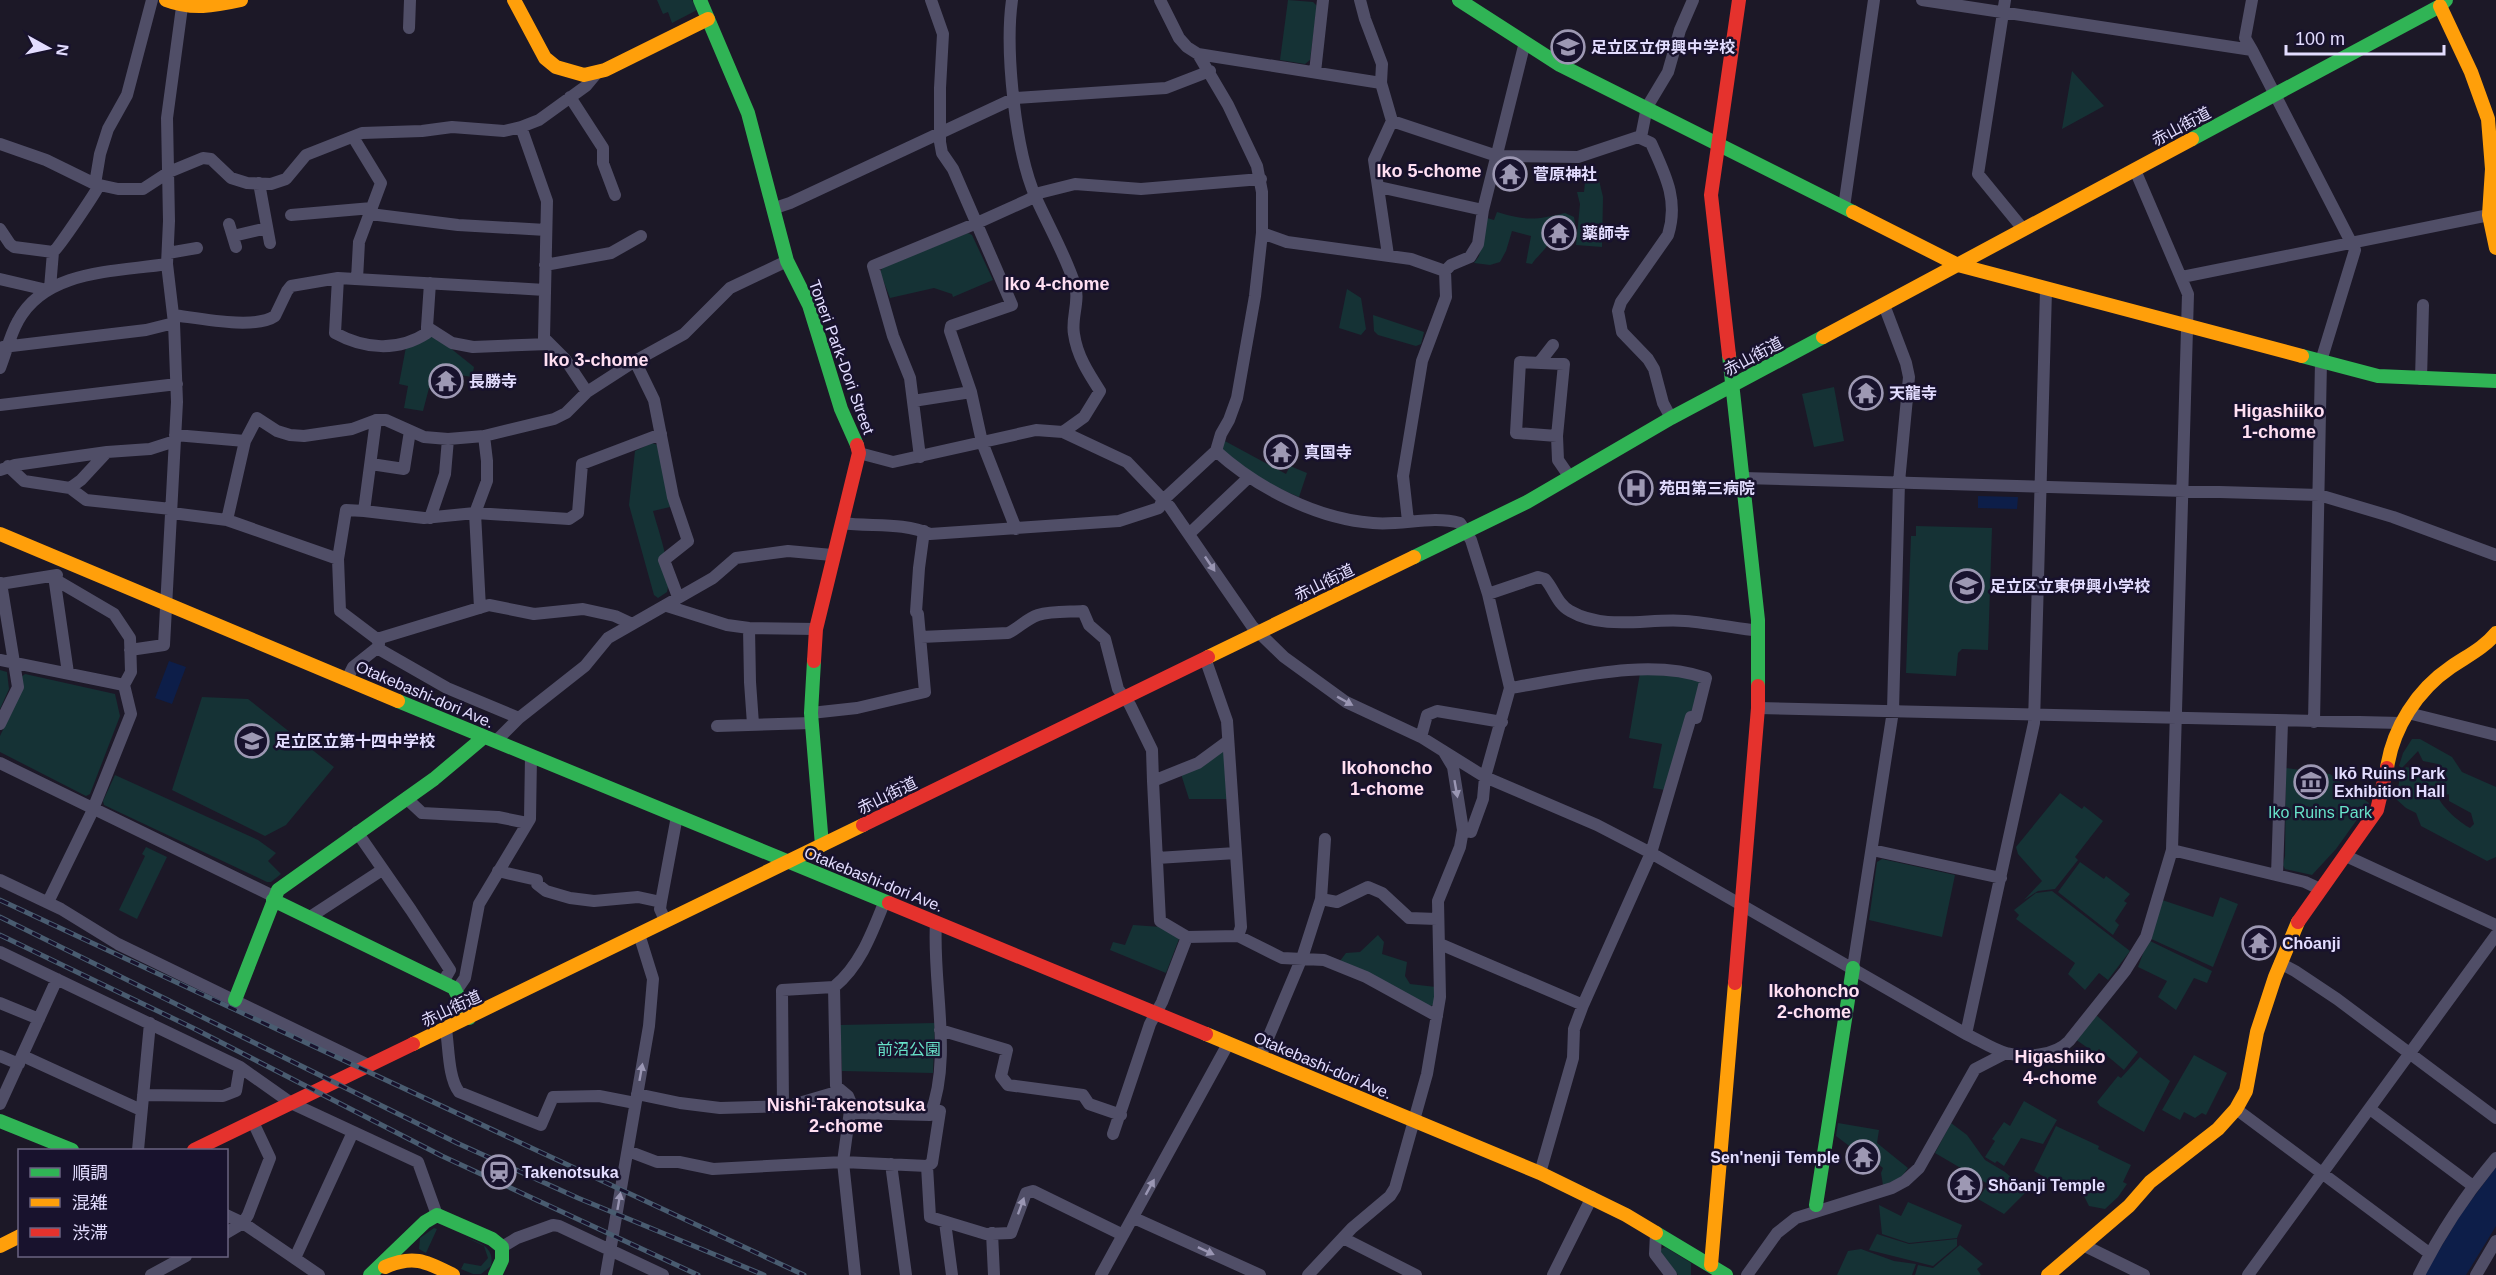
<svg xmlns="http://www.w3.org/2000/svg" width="2496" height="1275" viewBox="0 0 2496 1275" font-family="Helvetica,'Noto Sans JP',sans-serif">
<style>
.green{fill:#153235;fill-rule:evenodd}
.water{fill:#0d1e49}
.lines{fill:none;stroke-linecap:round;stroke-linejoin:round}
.street{stroke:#504e67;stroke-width:12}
.fast{stroke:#30b455;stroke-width:14}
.slow{stroke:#ff9f0a;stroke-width:14}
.jam{stroke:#e5322d;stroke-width:14}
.rail-casing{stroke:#495c70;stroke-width:5}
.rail{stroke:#18122d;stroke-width:3;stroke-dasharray:9;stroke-linecap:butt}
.oneway{fill:#9a96b3}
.labels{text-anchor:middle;stroke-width:5;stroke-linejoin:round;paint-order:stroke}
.poi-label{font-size:16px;font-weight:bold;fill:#e3ddff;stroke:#18122d;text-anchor:start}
.street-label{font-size:16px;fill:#e3ddff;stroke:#18122d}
.park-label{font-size:16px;fill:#67e2c9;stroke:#18122d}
.neighbourhood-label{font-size:18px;font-weight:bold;fill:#ffdff2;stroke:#18122d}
</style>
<rect width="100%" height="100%" fill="#1c1827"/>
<path class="green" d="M657,0H692L697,10L672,23L668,12L663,14Z
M1288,0L1313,2L1317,6L1310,60L1305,64L1280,60Z
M2072,71L2104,106L2062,129Z
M1598,176L1603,197L1602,247L1576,245L1580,204L1577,192H1584L1585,182Z
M1497,212C1526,221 1536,220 1565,213L1574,217C1576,226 1575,237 1570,246L1549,242C1546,250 1537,256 1532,264L1526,263L1531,236L1512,231L1506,251L1500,262L1490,265L1474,263L1479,256L1487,218L1494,220Z
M968,233L972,235L993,280L953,297L952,294L934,288L890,298L880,272L883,267Z
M1347,289L1361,298L1366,329L1361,335L1339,328Z
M1373,315L1424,332L1421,344L1416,346L1378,335L1374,331Z
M434,335L474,367L472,377L436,371L433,388H429L423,411L404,408L408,386L399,384L406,347Z
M1834,387L1844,441L1814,447L1802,394Z
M1223,440L1286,474L1290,466L1307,473L1299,497L1268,484L1222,452Z
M652,443L658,445L670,507L653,511C659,533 673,570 667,592L658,598L654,595L629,505L635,451Z
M1916,526L1992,528L1988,650L1962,649L1958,653L1956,676L1906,673L1911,536H1916Z
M0,670L7,672L9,689L0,709Z
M1640,673L1672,674L1701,681L1693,714L1665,790L1653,788L1662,744L1629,738Z
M25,674L115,694L120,716L90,794L86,796L0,752V736L22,690L20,678Z
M202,697L248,699L334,767L286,825L265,836L172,790Z
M2412,739H2420L2452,757L2462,772L2496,787V857L2487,861L2421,826L2416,813L2406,808L2396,799L2400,777L2406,767L2416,769L2422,776H2444L2447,781L2445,769L2438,764L2423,761L2418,751L2402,768L2399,766L2403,753ZM2449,787V801L2471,813L2474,824L2470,828C2459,822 2443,808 2438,797L2449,794Z
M1226,748L1229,799H1189L1181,774Z
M2286,768L2330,774L2369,803L2336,849L2312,875L2285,869L2283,865L2285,856Z
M115,775L258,840L276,853L268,861L281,874L271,882H267L104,805L103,801Z
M2060,793L2082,809L2084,806L2103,821L2075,857L2078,860L2055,889L2038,891L2024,900L2042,881L2018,854L2016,847Z
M146,847L167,857L137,919L119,910L145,856L142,854Z
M1882,859L1955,875L1942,937L1869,920L1877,862Z
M2080,862L2104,879L2106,876L2130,894L2124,901L2127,903L2115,921L2119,925L2113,935L2058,892Z
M2052,891L2130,951L2108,980L2099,973L2085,990L2068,974L2075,963L2016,919L2019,915L2014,910L2036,893Z
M2220,897L2238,904L2213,967L2149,938L2159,899L2213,917Z
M1133,925L1161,927L1179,939L1166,973L1110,950L1113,942L1125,945Z
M1378,935L1384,942L1382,954L1407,962L1405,976L1410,984L1436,987L1435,1005L1429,1006L1340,961L1346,953L1360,952Z
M2148,940L2212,971L2207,983L2194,978L2176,1010L2158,997L2167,981L2138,967Z
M2095,1014L2138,1052L2124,1070L2099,1049L2095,1053L2075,1039Z
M935,1023L933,1073L842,1071L840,1025Z
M2194,1055L2227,1073L2206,1115L2202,1113L2195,1118L2184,1112L2180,1120L2162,1110Z
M2140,1057L2170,1081L2144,1132L2100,1106L2097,1102L2118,1076L2121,1078Z
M2024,1101L2057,1120L2043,1144L2021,1138L2004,1166L1997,1161L1995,1163L1985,1157L1995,1141L1992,1139L2004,1122L2010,1126Z
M1838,1123L1879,1130L1877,1143L1908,1168L1900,1179L1883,1185L1881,1173L1883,1168L1855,1145L1852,1148L1836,1136Z
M1951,1123L1967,1135L1985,1160L2005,1172L2027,1191L2004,1214L1978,1199L1988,1184L1935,1153Z
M2056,1126L2099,1146L2098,1149L2131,1165L2123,1182L2127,1184L2118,1197L2105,1209L2089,1206L2079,1186L2062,1184L2060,1186L2034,1171Z
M1908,1202L1962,1225L1957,1238L1909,1243L1882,1234L1879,1205L1901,1216Z
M434,1228L437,1229L426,1253L419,1249L420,1238Z
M1877,1234L1909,1244L1957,1239V1246L1933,1266L1869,1250Z
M465,1237C480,1243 495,1247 491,1266L481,1274H473L461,1269L464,1263L481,1266L488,1258L484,1246Z
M1960,1245L1983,1264L1977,1269L1981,1275H1915L1918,1265L1933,1268Z
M1665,1247L1691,1263V1275H1678L1661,1253V1249Z
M1861,1249L1894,1261L1916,1264L1912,1275H1837L1848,1251Z"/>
<path class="water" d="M1978,496L2018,497L2017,509L1978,508Z
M169,661L186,667L172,704L155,698Z
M2496,1167V1226L2466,1275H2424L2461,1214Z"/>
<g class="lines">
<path class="street" d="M931,0L943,34L940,88V142L942,153L953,169L1012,305L951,326L950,331L971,392L982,442L1016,529
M1012,0C1005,50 1015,151 1036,198C1049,227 1065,254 1075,285C1080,301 1071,318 1074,334C1077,356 1089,374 1100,391L1084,417L1063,432
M1360,0L1365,19L1382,64L1381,83L1392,121L1374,160L1388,255
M1922,0L2252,50L2355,250L2321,361L2314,722
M2005,0L1978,174L2023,229
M409,28L410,0
M2252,50L2245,38L2252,0
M1198,54L1381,83
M1315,72L1323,0
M570,97L603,148V163L615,195
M1392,121L1497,156L1578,157L1638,137L1651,143C1665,174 1679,200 1668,235L1621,302L1618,311L1622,332L1648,359L1654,369L1663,403L1671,418
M521,127L547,201L544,338L565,359L587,392
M353,137L381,183L359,242L357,279
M1641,137L1647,107L1668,72L1680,30L1693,0
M0,144L46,160L95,184L118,189H143L169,172L203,158L211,159L231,178L247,183L271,184L286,179L306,155L362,133L422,131L452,127L504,131L521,127L539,120L586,86L596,74
M2135,170L2188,294L2172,850L2305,882L2320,889
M259,183L270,243
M95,184L100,154L108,129L127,95L152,0
M1379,187L1483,210
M1844,207L1874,0
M775,208L790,203L1015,98L1166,88L1210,71
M370,214L458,225L546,230
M291,215L372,208
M229,224L236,247
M0,229L10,244L14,247L53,252
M1262,233L1287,242L1411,259L1445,271
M233,236L267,228
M168,253L197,248
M545,265L611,253L641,236
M2182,277L2489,215
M338,278L335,333C364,349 398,352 427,333V327
M0,279L47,290
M430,283L427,327L452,343L473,347L549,344
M50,288L53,252C57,250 97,191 99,185
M173,315C198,318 255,330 275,316L287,291L291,286L338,278L545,290
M3,347L146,330L174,323
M635,361L654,400L673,497L688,541L664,560L678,597
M1539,363L1553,345
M0,368C6,353 10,335 18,321C46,269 116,272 167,264
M2421,379L2423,305
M913,401L971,392
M0,405L177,384
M175,435L245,441
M1557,436L1516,433L1520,362L1564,364L1557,436L1558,460L1569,476
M1216,451C1257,488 1317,519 1373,523C1402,526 1431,515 1460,523L1471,540L1488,594L1510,688L1485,777L1483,799L1471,832L1463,830L1460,847L1438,901L1440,997L1427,1074L1395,1188L1390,1196L1352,1228L1308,1275
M859,453L893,462L1036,430L1063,432L1127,462L1170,507L1252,626L1284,657L1346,702L1421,737L1485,777L1597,825L1651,853L1966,1034C1979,1040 1992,1049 2006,1053C2025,1058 2055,1056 2069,1041L2125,971L2146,937L2172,850
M920,457L910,378L893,336L873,266L977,223L1028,200L1039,193L1075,184L1141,189L1261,179
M371,464L404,469L410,431
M8,466L24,481L70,488L81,480L107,452
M0,470L15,465L107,452L150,449L175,441
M1743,478L2319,495L2393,517L2496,555
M70,488L86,500L171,509
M364,511L424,518L475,513L569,519L578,513L582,464L661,434
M172,513L227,520L338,559
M430,518L445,474L448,439
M227,520L245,441L257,418L277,431L290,435L304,436L352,429L376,420H386L424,437L448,439L484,436L554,419L566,413L587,392L635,361L684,334L730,288L787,261
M1408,521L1403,476L1422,361L1446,297L1445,271L1451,265L1470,257L1478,244L1483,210L1525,42
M842,523C871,527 903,522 930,534L1119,521L1159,508L1162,501L1216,451L1221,434L1229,420L1237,398L1255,296L1262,233V192L1257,166L1228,105L1198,54L1187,47L1179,38L1160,0
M1189,534L1248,478
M54,576L68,673
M56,580L114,614L130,638L131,672L124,685
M0,584L57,575
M1488,594L1538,577L1545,579C1554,589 1557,604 1570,611C1605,631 1648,618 1685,621C1710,623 1734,628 1759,631
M667,606L727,625L749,628L816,629
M480,608L475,513L487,481V461L484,436
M749,628L750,682L753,724
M921,637L1008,633C1019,628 1026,619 1038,615C1051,611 1069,612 1083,611L1089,625L1105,639L1118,689L1130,705L1152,750L1153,781
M377,639L489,605L534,614L583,609L615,616L632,624
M377,648L447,688L519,718L496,741
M130,650L164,645L177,402L174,323L167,264L169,221L167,118L182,7
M1205,658L1227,721L1241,927L1238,936
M0,660L124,685L131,714L91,814L48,902
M347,679L353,667L377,648L379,644L377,639L340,611L338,559L346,510L364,511L376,420
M1510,688C1569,679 1648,657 1706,678L1696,718L1691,717L1651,853L1583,1005L1574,1029L1573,1058L1540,1173
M1758,708L2401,723
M811,713L857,708L925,692L918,614L916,612L919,568L924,531
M2408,713L2496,735
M519,718L585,666L608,638L713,578L736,558L788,551L832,555
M0,724L18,687L1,583
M717,726L812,723
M1421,737L1427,715L1437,711L1502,722
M1228,741L1198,763L1153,781L1160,921L1187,937L1238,936L1282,958L1324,960L1366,977L1437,1016
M1444,752L1453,767L1463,830
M0,763L275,897
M406,798L422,813L498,817L527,823
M357,832L411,910L450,970L443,982
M1872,850L2001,878
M2346,856L2496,925
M1157,858L1236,853
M498,871L537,880V884L546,891L570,898L594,901L638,897L661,902
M2277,875L2282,722
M0,880L61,909L118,944L368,1065
M1321,899L1337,902L1368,887L1382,893L1409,918L1437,919
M310,917L382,870
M665,920L660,909L661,902L677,816
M1440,944L1583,1005
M0,952L240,1067L291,1103L418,1162L437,1215
M2280,963L2295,971L2337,999L2496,1118
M1853,968L1893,711L1899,482L1909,377L1906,363L1884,305
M456,991L465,978L479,904L530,819L531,756
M0,1003L39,1019
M446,1030C449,1048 448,1077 459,1092L541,1125L553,1097L599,1096L635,1103
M940,1030L1007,1050L1001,1076L1008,1085L1083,1095L1089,1104L1121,1115
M1966,1034L2034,723L2046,290
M0,1056L19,1064
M23,1056L141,1110
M1260,1057L1303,955L1321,899L1325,839
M637,1094L680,1103L720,1108L789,1106L840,1091
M143,1095L223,1096L236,1091L240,1067
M0,1104L57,979
M783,1106L782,990L834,987
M2236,1109L2429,1253
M2370,1109L2473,1186
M932,1110L940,1111L932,1163L927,1166L930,1217L986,1234L1011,1233L1026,1193L1033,1191L1123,1235
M850,1113L930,1115C953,1058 932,982 936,923
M1113,1134L1150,1024L1162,1002L1187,937
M138,1150L150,1023
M628,1151L657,1162H679L713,1169L843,1162L927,1166
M891,1164L906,1275
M226,1215L243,1223L319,1275
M1134,1218L1260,1275
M945,1222L952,1275
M226,1233L243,1223L248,1215L270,1158L253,1122
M992,1233L994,1275
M1656,1233L1655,1254L1671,1275
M1343,1238L1416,1275
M2083,1245L2144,1275
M502,1247L517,1238L553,1225L559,1226L663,1275
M295,1258L353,1132
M151,1275L186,1256
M606,1275L649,1026L653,979L639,934
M855,1275L843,1162L851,1103L848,1096L836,1086L834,987C860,966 872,933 884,903
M1101,1275L1228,1044
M1553,1275L1592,1197
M1747,1275L1777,1233L1796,1218L1892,1188L1905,1181L1919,1168L1975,1069L2006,1053
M2248,1275L2496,935
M2419,1275C2440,1233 2466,1194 2496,1158
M2476,1275L2496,1241"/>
<path class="fast" d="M700,0L748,113L787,261L809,305L841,409L857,445
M1459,0L1560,65L1853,212
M2192,139L2440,6L2446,0
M1729,355L1758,620V686
M2302,356L2378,376L2496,381
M1414,557L1527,502L1671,418L1823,337
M814,661L811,713L822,845
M398,701L889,903
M273,900L454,988L469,1018
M235,1000L278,890L434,779L484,737
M0,1121L72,1150
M1816,1205L1853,968
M1656,1233L1726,1275
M370,1275L425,1222L437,1215L492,1239L502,1247V1260L495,1275"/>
<path class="slow" d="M166,0C192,10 214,6 241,0
M514,0L545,58L556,67L584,75L605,70L708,19
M2440,6L2471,72L2488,119L2492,169L2489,215L2496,248
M1853,212L1958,265L2302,356
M1823,337L2192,139
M0,534L398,701
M1208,657L1414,557
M2387,768C2393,728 2417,690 2451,667C2467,656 2484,648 2496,633
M1206,1034L1540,1173L1626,1215L1656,1233
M413,1044L863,825
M0,1246L20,1236
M1711,1265L1735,983
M385,1267C414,1254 427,1262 453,1275
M2048,1275L2129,1206L2150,1182L2218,1129L2236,1109L2246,1091L2257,1032L2275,977L2298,922"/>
<path class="jam" d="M1729,355L1711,195L1739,0
M814,661L816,629L859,453L857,445
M863,825L1208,657
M889,903L1206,1034
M2298,922L2377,810L2387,768
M1735,983L1758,708V686
M194,1150L413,1044"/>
<defs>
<path id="rail" d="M0,900L804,1275
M0,917L457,1143L578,1198L764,1275
M0,935L193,1028L442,1156L698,1275"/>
</defs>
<use href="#rail" class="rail-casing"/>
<use href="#rail" class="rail"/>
</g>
<defs><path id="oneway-solid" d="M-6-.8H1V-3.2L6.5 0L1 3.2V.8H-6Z" transform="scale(1.5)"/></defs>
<g class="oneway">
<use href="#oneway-solid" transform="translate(1210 564) rotate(56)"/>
<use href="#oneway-solid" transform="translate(1345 701) rotate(29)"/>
<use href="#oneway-solid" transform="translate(1456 789) rotate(80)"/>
<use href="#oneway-solid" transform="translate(641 1072) rotate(-80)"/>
<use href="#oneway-solid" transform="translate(1150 1187) rotate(-61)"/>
<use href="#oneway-solid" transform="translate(619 1201) rotate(-80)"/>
<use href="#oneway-solid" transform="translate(1021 1206) rotate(-70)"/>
<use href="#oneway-solid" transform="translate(1206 1251) rotate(25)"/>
</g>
<defs>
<symbol id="school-ring" viewBox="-11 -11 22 22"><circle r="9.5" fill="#18122d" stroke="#9d98b3" stroke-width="1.5"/><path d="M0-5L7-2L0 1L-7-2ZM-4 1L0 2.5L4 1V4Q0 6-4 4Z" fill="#9d98b3"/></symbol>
<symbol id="temple-ring" viewBox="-11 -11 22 22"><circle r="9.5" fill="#18122d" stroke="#9d98b3" stroke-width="1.5"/><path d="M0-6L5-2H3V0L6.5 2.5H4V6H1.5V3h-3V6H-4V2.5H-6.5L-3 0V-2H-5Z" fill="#9d98b3"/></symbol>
<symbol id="hospital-ring" viewBox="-11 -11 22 22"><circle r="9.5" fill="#18122d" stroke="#9d98b3" stroke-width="1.5"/><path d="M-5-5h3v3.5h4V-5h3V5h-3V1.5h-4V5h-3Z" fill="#9d98b3"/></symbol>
<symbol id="museum-ring" viewBox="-11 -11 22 22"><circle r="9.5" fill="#18122d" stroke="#9d98b3" stroke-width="1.5"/><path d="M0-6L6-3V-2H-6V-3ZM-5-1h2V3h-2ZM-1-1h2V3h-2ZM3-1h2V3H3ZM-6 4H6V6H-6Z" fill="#9d98b3"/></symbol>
<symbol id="station-ring" viewBox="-11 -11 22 22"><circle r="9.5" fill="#18122d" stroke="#9d98b3" stroke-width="1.5"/><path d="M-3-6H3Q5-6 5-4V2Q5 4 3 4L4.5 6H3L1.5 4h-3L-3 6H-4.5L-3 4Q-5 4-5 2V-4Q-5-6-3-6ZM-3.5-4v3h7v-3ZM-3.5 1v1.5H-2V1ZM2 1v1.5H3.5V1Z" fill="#9d98b3"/></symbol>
</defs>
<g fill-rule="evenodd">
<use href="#school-ring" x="1549" y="28" width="38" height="38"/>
<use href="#temple-ring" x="1491" y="155" width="38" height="38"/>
<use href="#temple-ring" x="1540" y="214" width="38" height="38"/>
<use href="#temple-ring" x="427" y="362" width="38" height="38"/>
<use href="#temple-ring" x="1847" y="374" width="38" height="38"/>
<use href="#temple-ring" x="1262" y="433" width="38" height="38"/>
<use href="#hospital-ring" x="1617" y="469" width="38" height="38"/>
<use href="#school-ring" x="1948" y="567" width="38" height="38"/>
<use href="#school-ring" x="233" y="722" width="38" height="38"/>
<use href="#museum-ring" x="2292" y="763" width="38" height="38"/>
<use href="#temple-ring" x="2240" y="924" width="38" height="38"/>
<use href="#temple-ring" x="1844" y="1138" width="38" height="38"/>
<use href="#station-ring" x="480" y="1153" width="38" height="38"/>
<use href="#temple-ring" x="1946" y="1166" width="38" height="38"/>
</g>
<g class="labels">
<g class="poi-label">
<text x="1591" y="53">足立区立伊興中学校</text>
<text x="1533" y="180">菅原神社</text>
<text x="1582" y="239">薬師寺</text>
<text x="469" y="387">長勝寺</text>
<text x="1889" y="399">天龍寺</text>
<text x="1304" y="458">真国寺</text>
<text x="1659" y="494">苑田第三病院</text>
<text x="1990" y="592">足立区立東伊興小学校</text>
<text x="275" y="747">足立区立第十四中学校</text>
<text x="2334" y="779">Ikō Ruins Park<tspan x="2334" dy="18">Exhibition Hall</tspan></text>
<text x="2282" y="949">Chōanji</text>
<text x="1840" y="1163" text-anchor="end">Sen'nenji Temple</text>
<text x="522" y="1178">Takenotsuka</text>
<text x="1988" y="1191">Shōanji Temple</text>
</g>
<g class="street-label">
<text transform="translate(2181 126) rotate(-28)" y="6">赤山街道</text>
<text transform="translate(1753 356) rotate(-28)" y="6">赤山街道</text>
<text transform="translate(842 357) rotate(70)" y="6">Toneri Park-Dori Street</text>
<text transform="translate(1324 582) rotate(-26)" y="6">赤山街道</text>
<text transform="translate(425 694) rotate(23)" y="6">Otakebashi-dori Ave.</text>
<text transform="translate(887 795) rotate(-26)" y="6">赤山街道</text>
<text transform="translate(874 879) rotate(22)" y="6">Otakebashi-dori Ave.</text>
<text transform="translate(451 1008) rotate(-25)" y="6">赤山街道</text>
<text transform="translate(1323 1065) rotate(23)" y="6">Otakebashi-dori Ave.</text>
</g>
<g class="park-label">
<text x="2320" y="818">Iko Ruins Park</text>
<text x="909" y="1055">前沼公園</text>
</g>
<g class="neighbourhood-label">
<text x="1429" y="177">Iko 5-chome</text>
<text x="1057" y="290">Iko 4-chome</text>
<text x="596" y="366">Iko 3-chome</text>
<text x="2279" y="417">Higashiiko<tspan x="2279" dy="21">1-chome</tspan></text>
<text x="1387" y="774">Ikohoncho<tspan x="1387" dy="21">1-chome</tspan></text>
<text x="1814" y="997">Ikohoncho<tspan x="1814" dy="21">2-chome</tspan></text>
<text x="2060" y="1063">Higashiiko<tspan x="2060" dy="21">4-chome</tspan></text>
<text x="846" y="1111">Nishi-Takenotsuka<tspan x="846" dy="21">2-chome</tspan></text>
</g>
</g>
<rect x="18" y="1149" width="210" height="108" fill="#18122d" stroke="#696381" stroke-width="1.5"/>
<rect x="30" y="1168" width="30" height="9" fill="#30b455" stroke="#696381" stroke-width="1.5"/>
<text x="72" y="1179" font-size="18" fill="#e3ddff">順調</text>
<rect x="30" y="1198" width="30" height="9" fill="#ff9f0a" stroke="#696381" stroke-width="1.5"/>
<text x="72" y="1209" font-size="18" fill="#e3ddff">混雑</text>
<rect x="30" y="1228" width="30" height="9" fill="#e5322d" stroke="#696381" stroke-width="1.5"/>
<text x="72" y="1239" font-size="18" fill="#e3ddff">渋滞</text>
<g transform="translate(48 48) rotate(98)" stroke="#18122d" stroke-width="4.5" paint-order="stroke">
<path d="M0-4.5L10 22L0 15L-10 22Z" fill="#e3ddff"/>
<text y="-9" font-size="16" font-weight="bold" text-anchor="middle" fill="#e3ddff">N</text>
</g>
<path d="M2286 45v9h158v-9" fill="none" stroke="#e3ddff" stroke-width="3"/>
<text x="2295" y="45" font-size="18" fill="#e3ddff" stroke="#18122d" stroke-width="4.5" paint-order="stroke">100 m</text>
</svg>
